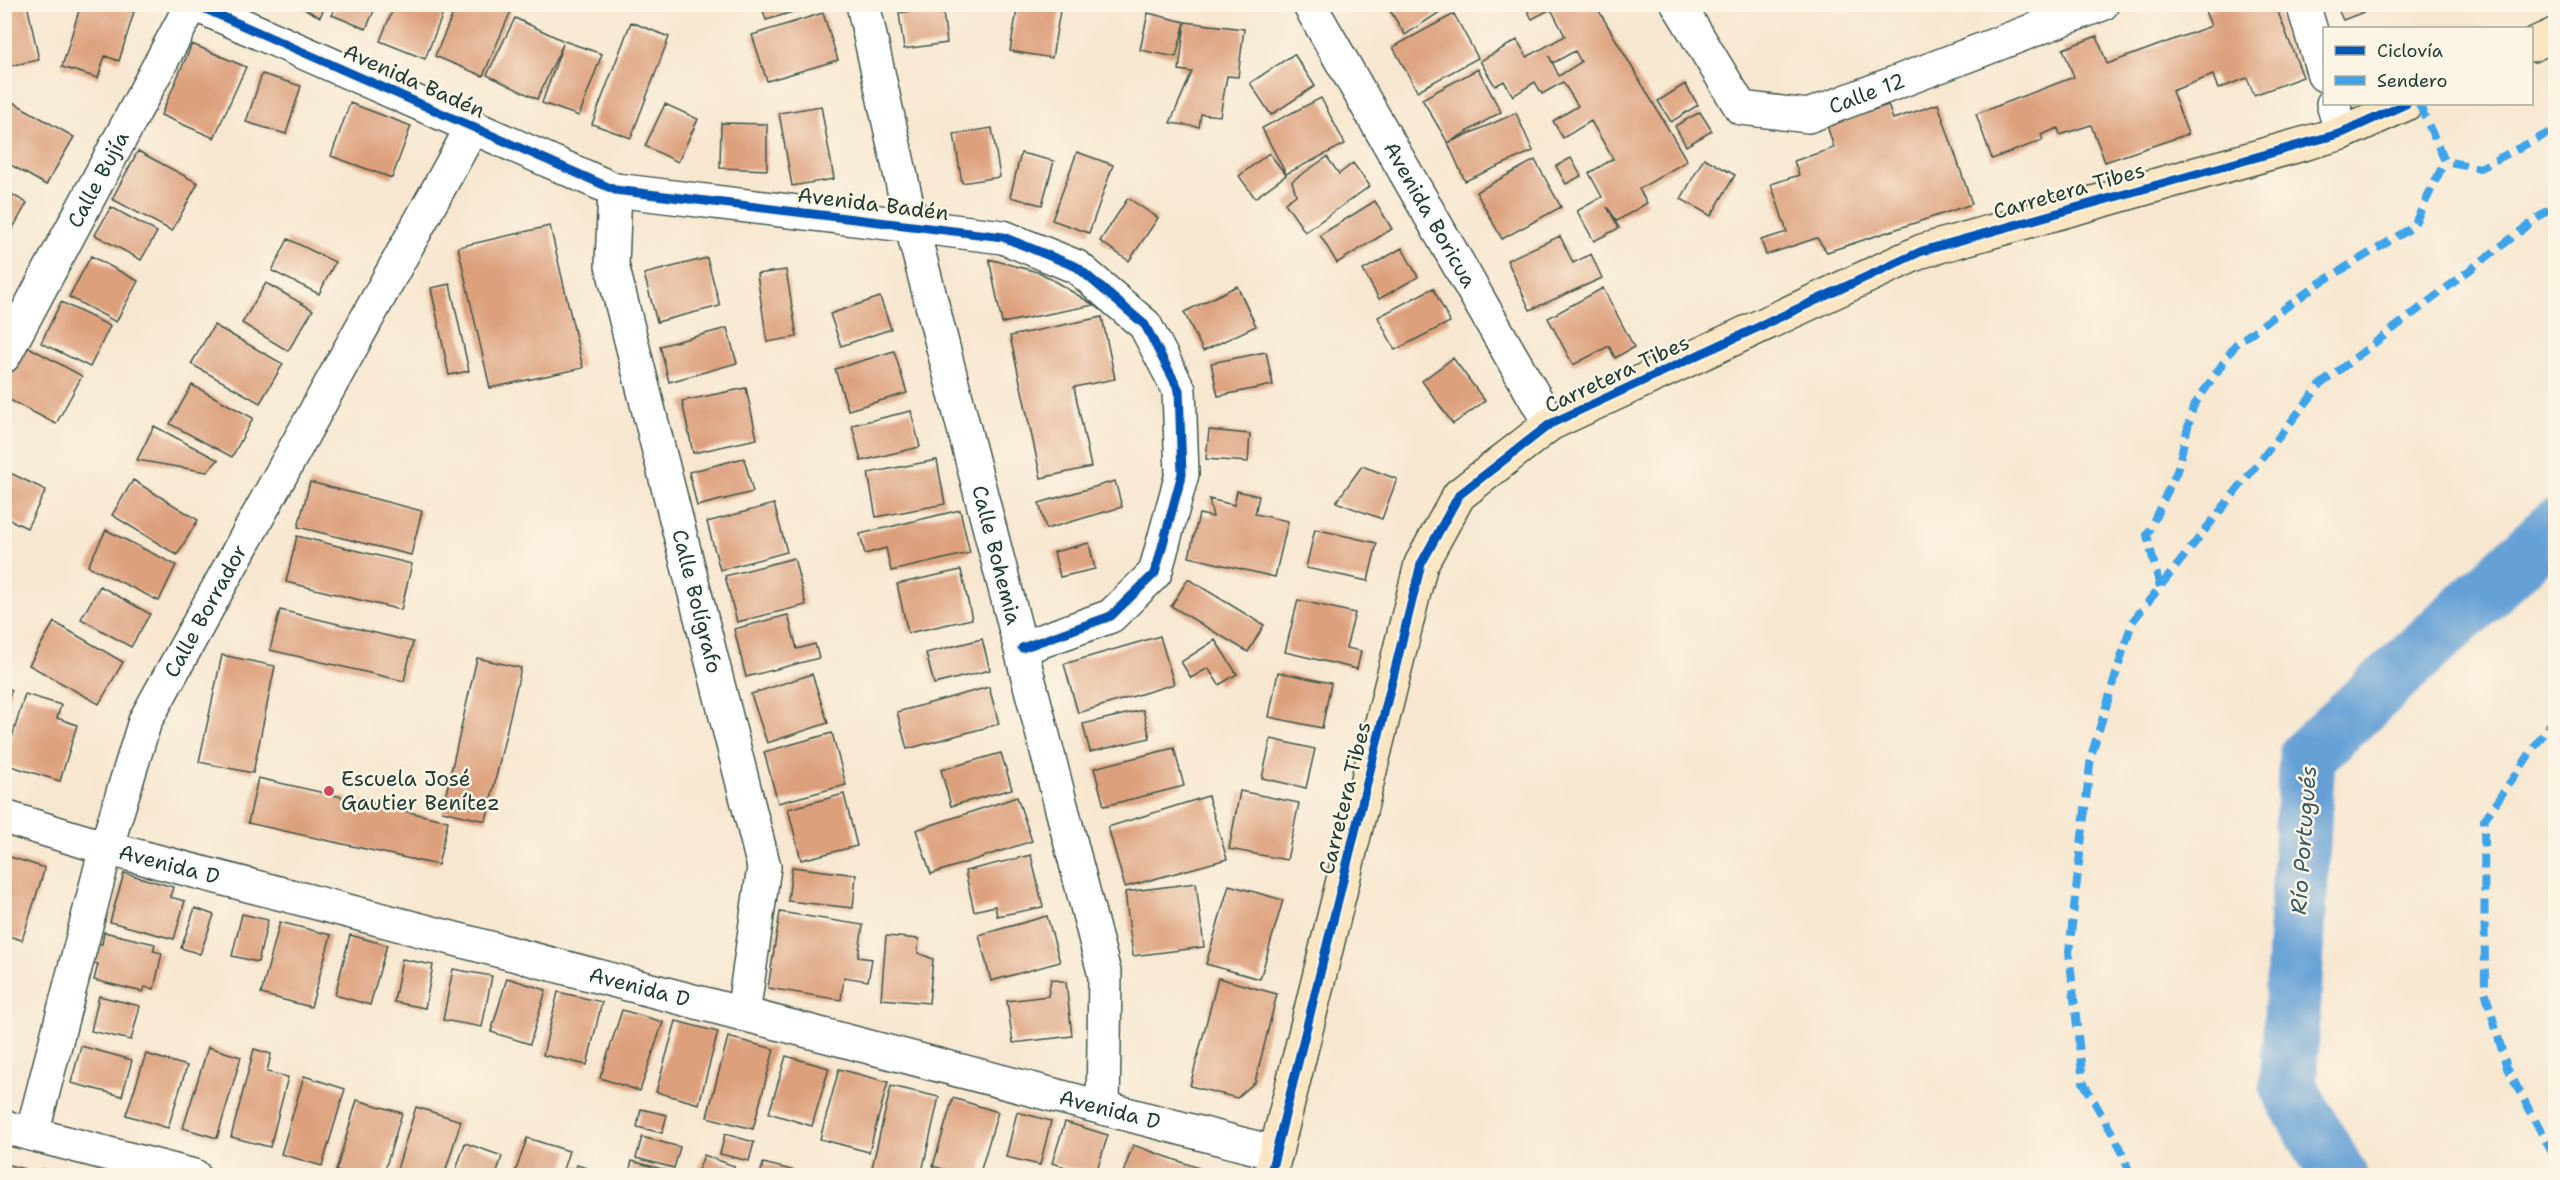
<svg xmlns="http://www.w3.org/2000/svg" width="2560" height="1180" viewBox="0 0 2560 1180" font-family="'Shantell Sans',sans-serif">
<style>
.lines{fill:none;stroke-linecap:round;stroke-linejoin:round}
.river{stroke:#66a1d6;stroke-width:57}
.building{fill:#dda07d;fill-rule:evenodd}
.street-casing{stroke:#3f564b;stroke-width:36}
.secondary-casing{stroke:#3f564b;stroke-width:36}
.street{stroke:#fff;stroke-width:33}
.secondary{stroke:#fbe6c3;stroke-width:33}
.quiet{stroke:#3da4eb;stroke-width:8;stroke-dasharray:15 8;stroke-linecap:butt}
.cycleway-casing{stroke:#fcf5e5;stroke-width:13}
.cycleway{stroke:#0057b8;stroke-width:9}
.poi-dot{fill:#d1495b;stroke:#fcf5e5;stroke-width:2}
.labels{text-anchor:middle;stroke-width:5;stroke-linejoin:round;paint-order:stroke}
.street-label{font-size:21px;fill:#1f3d34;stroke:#fcf5e5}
.poi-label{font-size:21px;fill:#1f3d34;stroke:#fcf5e5;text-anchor:start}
.water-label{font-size:22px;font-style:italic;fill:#345b65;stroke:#fcf5e5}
</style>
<rect width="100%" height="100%" fill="#fcf5e5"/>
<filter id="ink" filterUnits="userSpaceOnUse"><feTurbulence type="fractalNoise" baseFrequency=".0167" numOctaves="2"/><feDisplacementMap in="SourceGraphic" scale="12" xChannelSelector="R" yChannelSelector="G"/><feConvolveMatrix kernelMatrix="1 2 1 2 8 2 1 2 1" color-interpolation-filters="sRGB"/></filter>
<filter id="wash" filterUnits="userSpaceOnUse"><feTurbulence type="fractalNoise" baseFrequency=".008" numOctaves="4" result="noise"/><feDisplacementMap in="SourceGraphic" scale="24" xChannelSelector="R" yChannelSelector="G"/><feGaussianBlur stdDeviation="1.35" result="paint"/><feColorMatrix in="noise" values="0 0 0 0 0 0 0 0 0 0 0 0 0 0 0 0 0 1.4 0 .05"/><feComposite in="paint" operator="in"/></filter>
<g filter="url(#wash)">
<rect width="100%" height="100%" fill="#f7e7d0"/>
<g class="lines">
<path class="river" d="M2339,1176L2288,1087L2307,756L2556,527"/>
</g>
<g id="blocks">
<path class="building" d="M4,4H27L39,60L4,67Z
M81,4H110L134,12L119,61L105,56L98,78L62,67Z
M295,4H326L320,17Z
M337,4H377L366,29L332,15Z
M395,4H428L444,11L425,59L380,41Z
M457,4H514L483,76L435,56Z
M761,4H815L816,5L766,20Z
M922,4H942L947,43L904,49L899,13L922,9Z
M1018,4L1061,5L1052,58L1010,51Z
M1386,4H1452L1405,35Z
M1524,4H1595L1687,161L1639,189L1647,203L1617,221L1607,207L1619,228L1594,241L1577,211L1602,197L1589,173L1613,159L1591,121L1563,138L1553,121L1578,106L1563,82L1542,94L1535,82L1513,96L1504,81L1495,86L1480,61L1517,40L1527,57L1565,36L1551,9L1532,19ZM1575,51L1581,62L1559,76L1549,56L1553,63Z
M2221,4H2275L2303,77L2254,95L2247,78L2218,89L2213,75L2172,91L2188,134L2105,162L2091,125L2060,135L2058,128L2041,135L2043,140L1992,159L1976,114L2074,77L2063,49L2097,36L2107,64L2211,26L2205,11Z
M2336,5H2382L2343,20Z
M823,13L838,60L767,81L752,35Z
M1148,13L1185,22L1244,29L1238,77L1227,76L1220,116L1201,114L1199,127L1170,123L1192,72L1179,70L1185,22L1176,57L1140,50Z
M1454,14L1478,58L1417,91L1393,47Z
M515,18L564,41L602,54L579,116L542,103L563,44L537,99L487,75Z
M631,22L669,37L631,138L592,124Z
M192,44L246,67L214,138L161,115Z
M1294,54L1315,86L1271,115L1250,83Z
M1478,69L1501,112L1448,143L1516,113L1533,151L1465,181L1448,143L1422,99Z
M262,74L301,86L286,134L246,122Z
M1685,84L1698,105L1671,122L1658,101Z
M1321,98L1345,144L1286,174L1262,128Z
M11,101L74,137L46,185L4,161V112Z
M350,103L411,126L392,178L331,156Z
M665,104L698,119L678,162L645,146Z
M1938,104L1972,204L1827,252L1817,238L1766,255L1761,240L1787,232L1771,184L1799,175L1794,161L1834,148L1827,125L1888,105L1893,119Z
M821,106L834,179L792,186L779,113Z
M1700,112L1712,131L1686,146L1675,126Z
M721,123L767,124V170L720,168Z
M992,128L1000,177L962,183L954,134Z
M138,151L198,183L172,231L112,199Z
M1077,152L1113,165L1089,233L1052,220Z
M1021,153L1054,161L1042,205L1010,197Z
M1269,153L1286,175L1255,198L1239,176Z
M1327,157L1339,174L1353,163L1370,186L1305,232L1285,203L1296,195L1292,181Z
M1571,158L1581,176L1566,184L1556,166Z
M1704,158L1735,175L1711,216L1681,199Z
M1535,160L1561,207L1502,239L1476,192Z
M4,190L27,203L4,244Z
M1128,198L1158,218L1129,261L1100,241Z
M1375,201L1392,229L1337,263L1320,235Z
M111,207L157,232L141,260L95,235Z
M550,226L583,368L490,388L458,247Z
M1560,236L1573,263L1591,254L1602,278L1530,310L1507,260Z
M288,239L335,262L319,294L272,271Z
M1402,248L1418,277L1379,299L1363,270Z
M91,256L138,281L116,322L69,297Z
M707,258L720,306L657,322L644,274Z
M989,259L1041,273L1094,305L1002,323Z
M786,270L797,337L767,342L757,274Z
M266,283L313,310L288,351L242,323Z
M450,284L469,371L449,375L431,288Z
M1237,286L1256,326L1203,351L1184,312Z
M1433,288L1450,322L1395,350L1378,317Z
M1603,288L1634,347L1615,358L1609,346L1573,365L1548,318Z
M880,297L891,329L841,346L830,314Z
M61,302L110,326L90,367L41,343Z
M1102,317L1115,379L1074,387L1091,467L1041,478L1010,336Z
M214,325L283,364L260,403L191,364Z
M727,328L737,363L669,382L660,346Z
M23,344L82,376L56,424L4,397V378Z
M894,351L907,393L848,410L835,369Z
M1266,352L1273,385L1218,396L1211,363Z
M1453,358L1485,401L1453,424L1422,381Z
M192,385L253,418L232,457L170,424Z
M746,388L757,439L693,453L682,401Z
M911,411L920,447L861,461L852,425Z
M154,426L218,460L207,472L137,460Z
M1209,430L1250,434L1248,462L1206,459Z
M744,458L753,492L697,506L689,472Z
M937,460L945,504L876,517L868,473Z
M1362,466L1397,479L1382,519L1336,502Z
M4,470L46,490L27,528L4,517Z
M133,480L198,520L177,555L112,515Z
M1115,481L1122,507L1046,529L1039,503Z
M310,482L422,511L411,555L298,527Z
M1237,491L1259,496L1255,514L1288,521L1275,577L1189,557L1199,514L1213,517L1209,499L1234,505Z
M774,504L787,552L720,570L707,522Z
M960,510L970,553L891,571L886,548L865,554L860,534Z
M1315,529L1377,543L1368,581L1306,568Z
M106,530L176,565L159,601L88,566Z
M297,536L412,564L401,610L286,582Z
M1089,543L1095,569L1060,577L1054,552Z
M794,558L806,605L737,622L725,576Z
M961,570L972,619L908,633L897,584Z
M1188,579L1264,625L1248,652L1171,606Z
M100,586L150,614L131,647L81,619Z
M1298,600L1355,613L1346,648L1361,651L1357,669L1285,652Z
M280,610L413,642L404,681L270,650Z
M788,615L797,649L815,644L819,658L746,677L734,629Z
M54,622L123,662L99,704L29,665Z
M1160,636L1174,684L1078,713L1064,664Z
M982,639L990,670L934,684L926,653Z
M1215,640L1237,674L1219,685L1208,668L1191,678L1181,662Z
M222,655L275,666L253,773L199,762Z
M477,658L521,668L486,821L442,811Z
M1278,672L1331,683L1322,728L1269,717Z
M812,674L828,723L767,743L751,694Z
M4,687L12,690L5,708H4Z
M989,687L999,724L907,749L897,712Z
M25,694L61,705L57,718L77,725L60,781L4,764Z
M1143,710L1150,738L1090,752L1083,724Z
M832,733L846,785L778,803L764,752Z
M1271,739L1315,749L1306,788L1262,778Z
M1174,748L1184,786L1104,806L1094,768Z
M1001,753L1012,789L951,806L941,770Z
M258,778L448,821L438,865L248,823Z
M1240,791L1299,803L1287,860L1229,849Z
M844,794L857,846L801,860L788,809Z
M1208,796L1227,859L1125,887L1108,827Z
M1017,797L1032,841L931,874L916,830Z
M4,855L45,868L22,940L4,935Z
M1031,855L1043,907L997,916L995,906L974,911L965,871Z
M792,867L856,875L853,908L788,901Z
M124,873L173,887L170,897L185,901L174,939L110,922Z
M1196,883L1204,947L1133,956L1125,892Z
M1229,885L1283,900L1260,979L1206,964Z
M195,908L214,915L200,954L181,948Z
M780,912L863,925L858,957L872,959L868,981L844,977L841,1000L768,988Z
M242,914L268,920L258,962L232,956Z
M1047,916L1060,962L991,981L979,935Z
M280,922L331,935L311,1007L261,994Z
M104,932L155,944L153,951L162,953L154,989L145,987L143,992L94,980L98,964L93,963L98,943L102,944Z
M350,935L387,945L370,1005L335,995Z
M886,936L919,939L918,953L933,959L929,1003L881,999Z
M402,959L433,965L425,1008L394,1002Z
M453,969L492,976L482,1027L443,1020Z
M507,978L546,990L530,1044L491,1032Z
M1218,978L1277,994L1255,1082L1237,1098L1190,1086Z
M1051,979L1066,982L1072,1036L1013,1043L1007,1001L1048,996Z
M558,992L602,1002L587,1065L543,1055Z
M99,996L140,1006L131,1040L91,1031Z
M622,1010L663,1022L640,1091L600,1078Z
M676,1021L718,1032L699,1104L656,1092Z
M728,1037L774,1049L753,1129L707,1117Z
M81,1046L132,1060L122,1096L71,1083Z
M208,1047L241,1057L217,1138L183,1128Z
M254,1049L271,1054L267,1072L288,1077L270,1147L231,1137Z
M146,1054L187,1066L168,1128L126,1115Z
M786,1056L829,1068L812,1126L769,1113Z
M839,1069L888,1082L869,1152L820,1139Z
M304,1076L345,1089L322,1166L281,1154Z
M891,1086L939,1097L921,1176H870Z
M953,1098L998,1112L979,1176H967L933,1166Z
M357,1100L402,1113L383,1176H352L336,1171Z
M416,1107L461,1121L444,1176H395Z
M641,1109L667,1115L662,1133L637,1127Z
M1017,1112L1051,1121L1040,1165L1006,1157Z
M1065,1122L1108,1135L1095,1176L1052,1163Z
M725,1134L754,1142L749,1161L720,1154Z
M642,1137L680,1147L674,1168L636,1158Z
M527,1138L569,1151L561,1176H514Z
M465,1143L502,1156L496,1176H454Z
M1133,1145L1213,1173L1212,1176H1122Z
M704,1155L734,1166V1176H696Z
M632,1161L672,1172L671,1176H628Z
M763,1163L792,1170L791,1176H760Z
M4,1164L25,1169L23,1176H4Z
M577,1165L609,1175V1176H573Z
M41,1169L61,1175V1176H39Z"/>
</g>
</g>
<g filter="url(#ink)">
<use href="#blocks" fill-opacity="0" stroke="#3f564b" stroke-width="1.5"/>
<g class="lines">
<defs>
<g id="street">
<path d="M194,4L615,190L1003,237L1077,267L1145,325L1179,390L1182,474L1155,573L1111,616L1022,648"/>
<path id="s1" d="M863,4L912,227L1105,976L1103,1108"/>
<path id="s2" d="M1309,4L1550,424"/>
<path id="s3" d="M1678,4L1741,108L1808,116L2102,4"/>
<path d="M2303,4L2324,75"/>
<path d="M2333,104L2342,133"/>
<path id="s4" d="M615,190L612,265L764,867L743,1014"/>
<path id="s5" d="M4,356L192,4"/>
<path id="s6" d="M4,817L106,848L1276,1153"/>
<path d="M4,1127L194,1176"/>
<path id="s7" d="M32,1134L106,848L145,721L473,126"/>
</g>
<path id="secondary" d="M2532,45L2556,34
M1270,1176L1421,564L1459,495L1550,424L1922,251L2342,133L2406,104"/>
</defs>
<use href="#street" class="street-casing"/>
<use href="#secondary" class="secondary-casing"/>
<use href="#street" class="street"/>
<use href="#secondary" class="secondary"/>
<path class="quiet" d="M2419,104L2445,161L2480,168L2556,129
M2160,587L2147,535L2177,471L2193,407L2236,344L2318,284L2413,227L2445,161
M2556,716L2484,820L2485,991L2507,1068L2556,1160
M2131,1176L2120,1147L2083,1082L2069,952L2091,756L2132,622L2321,384L2556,204"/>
<defs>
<path id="cycleway" d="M194,4L615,190L1003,237L1077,267L1145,325L1179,390L1182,474L1155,573L1111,616L1022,648
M1270,1176L1421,564L1459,495L1550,424L1922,251L2342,133L2406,104"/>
</defs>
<use href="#cycleway" class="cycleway-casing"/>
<use href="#cycleway" class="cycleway"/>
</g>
</g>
<circle class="poi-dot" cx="329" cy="791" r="6"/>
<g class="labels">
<g class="street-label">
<text transform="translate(414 81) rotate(24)" y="7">Avenida Badén</text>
<text dy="7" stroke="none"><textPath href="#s3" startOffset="252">Calle 12</textPath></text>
<text dy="7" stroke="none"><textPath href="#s5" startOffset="200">Calle Bujía</textPath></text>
<text transform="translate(2069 191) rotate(-16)" y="7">Carretera Tibes</text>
<text transform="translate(873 204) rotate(7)" y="7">Avenida Badén</text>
<text dy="7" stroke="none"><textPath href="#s2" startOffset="243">Avenida Boricua</textPath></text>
<text transform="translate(1617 374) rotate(-25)" y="7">Carretera Tibes</text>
<text dy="7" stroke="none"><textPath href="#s1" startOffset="567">Calle Bohemia</textPath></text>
<text dy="7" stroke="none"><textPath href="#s4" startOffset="422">Calle Bolígrafo</textPath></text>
<text dy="7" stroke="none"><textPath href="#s7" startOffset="554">Calle Borrador</textPath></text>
<text transform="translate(1345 798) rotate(-76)" y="7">Carretera Tibes</text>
<text dy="7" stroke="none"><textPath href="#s6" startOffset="172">Avenida D</textPath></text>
<text dy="7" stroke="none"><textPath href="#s6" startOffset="658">Avenida D</textPath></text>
<text dy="7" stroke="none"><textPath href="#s6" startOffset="1144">Avenida D</textPath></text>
</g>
<g class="poi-label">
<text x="341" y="786">Escuela José<tspan x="341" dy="24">Gautier Benítez</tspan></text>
</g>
<g class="water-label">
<text transform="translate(2303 840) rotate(-86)" y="8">Río Portugués</text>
</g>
</g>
<rect width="2560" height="1180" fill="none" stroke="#fcf5e5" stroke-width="24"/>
<rect x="2323" y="27" width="210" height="78" fill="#fcf5e5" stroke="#a4ab9e" stroke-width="1.5"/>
<rect x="2335" y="46" width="30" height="9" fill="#0057b8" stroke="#a4ab9e" stroke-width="1.5"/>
<text x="2377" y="57" font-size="18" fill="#1f3d34">Ciclovía</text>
<rect x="2335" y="76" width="30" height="9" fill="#3da4eb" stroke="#a4ab9e" stroke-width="1.5"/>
<text x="2377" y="87" font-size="18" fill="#1f3d34">Sendero</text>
</svg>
